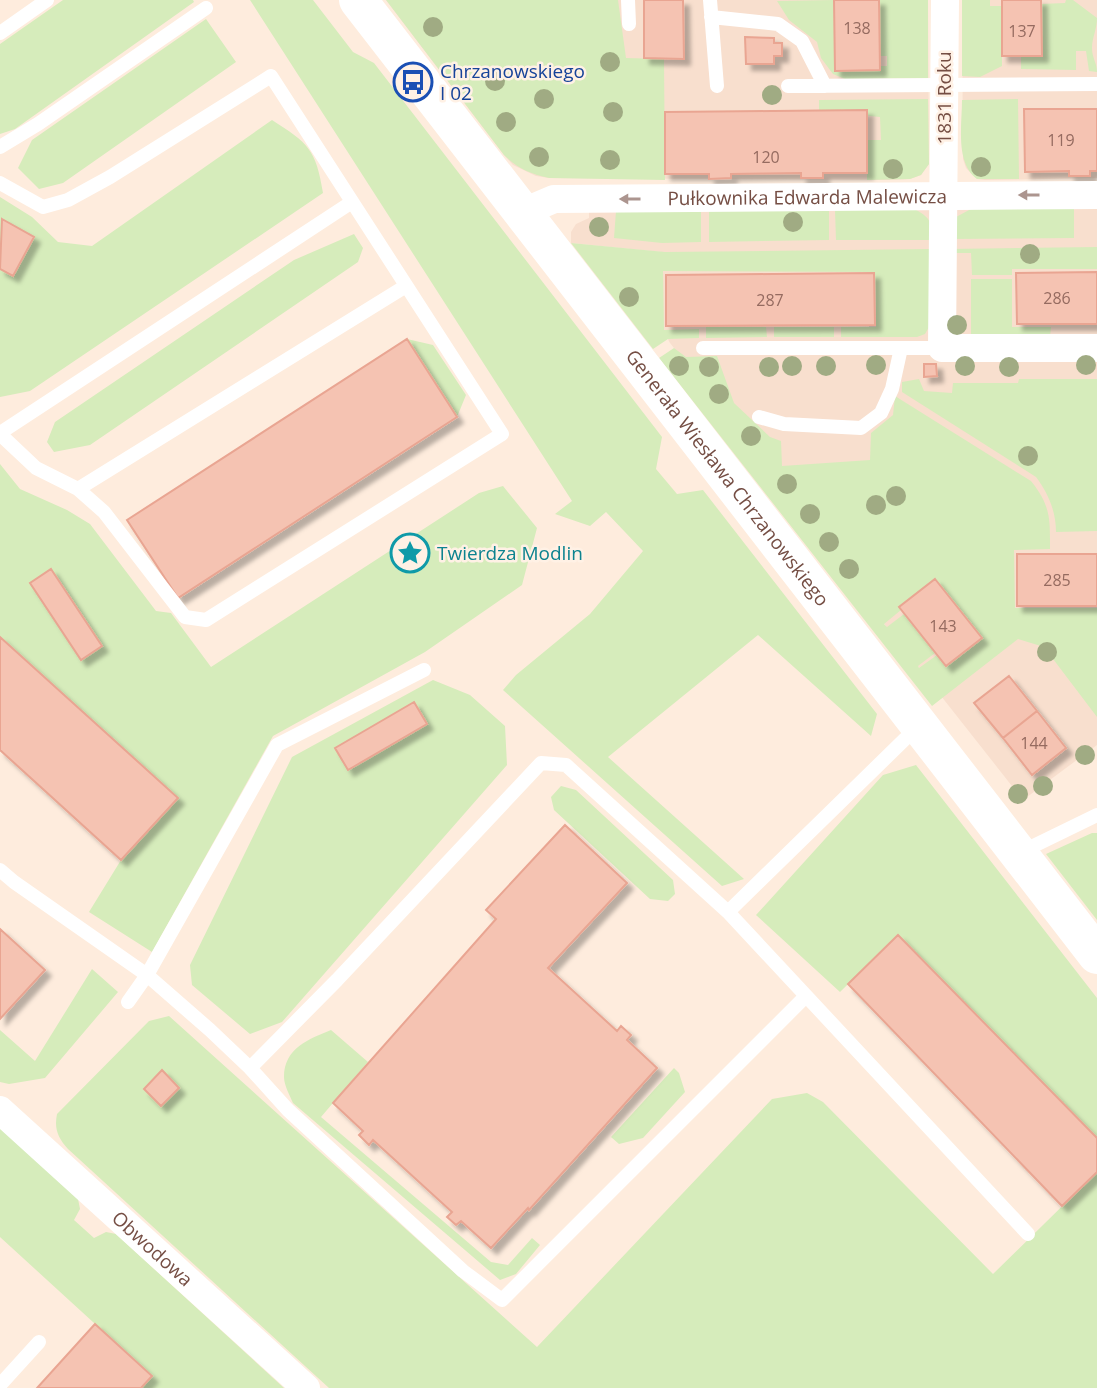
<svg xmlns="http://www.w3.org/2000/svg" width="1097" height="1388" viewBox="0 0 1097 1388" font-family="'Open Sans',sans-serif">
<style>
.residential{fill:#f8dfce}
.green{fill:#d6ecbb;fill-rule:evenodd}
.building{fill:#f5c3b2;stroke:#e9a592;stroke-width:2;filter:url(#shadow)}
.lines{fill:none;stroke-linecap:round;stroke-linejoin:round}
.lane{stroke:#fff;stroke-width:14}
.street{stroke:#fff;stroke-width:28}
.secondary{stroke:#fff;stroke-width:38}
.tree{fill:#a0ab83}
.oneway{fill:#ac958f}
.labels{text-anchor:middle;stroke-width:5;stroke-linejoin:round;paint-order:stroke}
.number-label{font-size:16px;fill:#956b60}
.transit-label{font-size:19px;fill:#164399;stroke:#fff1e5;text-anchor:start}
.street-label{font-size:19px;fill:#754e44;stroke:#fff1e5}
.culture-label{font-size:19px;fill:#0d838f;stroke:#fff1e5;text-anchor:start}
</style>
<defs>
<filter id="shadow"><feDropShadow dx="6" dy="6" stdDeviation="2" flood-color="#0004"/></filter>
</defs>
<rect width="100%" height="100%" fill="#feecdd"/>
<path class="residential" d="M386,0H928L929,164L921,175L910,179L887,180L549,178L536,176L513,165L504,155Z
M962,0H1097V178L985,180L977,179L966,168L963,159Z
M1097,209V745L1023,800L852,583L789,493L670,343L663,330L661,252L571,243V232L576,224L589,218V211Z"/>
<path class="green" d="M63,0H193L194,2L15,129L0,134V44Z
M250,0H313L353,52L374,63L662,437L656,469L677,494L703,490L877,714L871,736L758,635L608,757L744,879L722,886L503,690L516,675L590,614L643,551L606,512L590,526L555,514L572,501Z
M386,0H618L626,58L664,59L665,180L549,178C530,174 517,168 504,155Z
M834,0L835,71L879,70L880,66H887V56H879V0H928V78L845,79L833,74L821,58L817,42L789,20L777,1Z
M962,0H990V6H1002V66L980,77L962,76Z
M1066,0H1073L1097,18C1097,29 1092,38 1092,48C1092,58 1097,63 1097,72L1089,71L1086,51H1076V70L1021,69V56L1042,55L1041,4L1065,3Z
M206,19L236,62L63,183L39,189L18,168L32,140Z
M928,99L929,164L921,175L910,179L867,180V140H881L880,117L819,111V100Z
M1018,99L1019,179H977C955,163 962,125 962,100Z
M272,120C308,143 316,149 323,193L30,391L0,397V197L32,217L58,242L92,246Z
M971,209H1074V238L949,239L956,217Z
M701,210V242L662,243L614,238L616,211Z
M709,210H829V240L709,242Z
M835,210H916C930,217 933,225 935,240H836Z
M354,234L363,248L358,262L90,445L54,452L47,442L55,422L294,260Z
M571,243L665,252L931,249L929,327L925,334L917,337H841V327H876L875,272L663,271L664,330L699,329V338L668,339L653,349Z
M1097,247V269H1012V275H972L971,253H949V249Z
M971,279H1012V327H1051L1050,337H971Z
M706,327H766L767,337L706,338Z
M774,327H834V337H774Z
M407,339L433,345L466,395L457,417Z
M674,348L686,357L717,356L734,403L770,437L781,441L782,466L870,460L871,433L893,415L895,396L1031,481C1051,506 1050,519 1050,549L1014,550L1015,608H1097V717L1044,647L1018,639L932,706L659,358ZM935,579L982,638L946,666L937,655L919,668L918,666L935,653L904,614L887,627L884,624L901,610L900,607Z
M919,379L924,391L952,393L953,383H1018L1019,379H1097V531L1056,532C1056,511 1048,493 1036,477L902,392V382Z
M0,464L20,489L67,510L90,524L156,611L171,613L211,667L479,493L503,486L537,528L522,585L425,652L273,736L152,952L89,912L121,860L177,798L0,637Z
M433,680L470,695L505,726L507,765L282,1022L250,1034L192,985L190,965L292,757Z
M916,765L1097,998V1138L898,935L840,992L756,915L883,775Z
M561,786L576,790L673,880L675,894L668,901L650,899L554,810L551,797Z
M1092,833H1097V920L1046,854Z
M92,969L118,992L45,1078L9,1084L0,1082V1030L35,1061Z
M169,1016L537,1347L772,1099L807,1093L823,1102L993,1274L1097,1172V1388H329L68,1149C58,1138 54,1129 57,1114L149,1021Z
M331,1030L368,1062L321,1117L491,1262L508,1265L532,1238L540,1245L516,1274L500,1280L293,1103C290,1096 284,1085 284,1077C284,1048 309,1039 331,1030Z
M674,1068L679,1073L685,1092L643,1138L619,1144L611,1137Z
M0,1128L78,1199L80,1209L74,1220L94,1238L106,1232L116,1234L284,1388H141L152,1376L0,1237Z"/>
<path class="building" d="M644,0H683L684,59L644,58Z
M834,0H879L880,70L835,71Z
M1002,0H1041L1042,56H1002Z
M745,37L774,38V43H782V56H774V64H746Z
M1024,109H1097V171H1090V176H1069V171L1025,172Z
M867,110V173H823V178H801V173L731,174V178L709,179V174H665V112Z
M2,219L34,237L13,276L0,269Z
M1097,272V324H1017L1016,273Z
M874,273L875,325L666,326V275Z
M407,339L457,417L178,598L127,520Z
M924,364H936L937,376L924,377Z
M1017,554H1097V606H1017Z
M51,569L102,646L81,660L30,583Z
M935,579L982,638L946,666L899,607Z
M0,637L178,798L121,860L0,750Z
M1009,676L1037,711L1003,738L974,703Z
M414,702L427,724L348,770L335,748Z
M1037,711L1066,748L1032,775L1003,738Z
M565,825L627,883L548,968L617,1031L621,1026L631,1035L627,1040L657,1068L529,1210L528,1208L491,1248L461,1221L456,1225L447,1217L452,1212L373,1140L369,1145L359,1135L363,1131L333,1103L496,919L486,910Z
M0,929L45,970L0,1019Z
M898,935L1097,1138V1172L1062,1206L848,984Z
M162,1070L179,1088L161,1106L144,1089Z
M95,1324L152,1376L141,1388H37Z"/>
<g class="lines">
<path class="lane" d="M628,0L629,24
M710,0L717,86
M711,17L778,24L802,41L825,86
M0,33L47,0
M788,86L1097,84
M0,147L38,124L206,8
M0,183L43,207L68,200L110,177L271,76L502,434L206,620L185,617L104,512L78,489
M703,348H942
M759,417L784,424L861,428L881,413L892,389L901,348
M0,433L352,202
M0,434L36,468L78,489L406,286
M1019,853L1097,815
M0,870L14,882L147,975L210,1030L250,1068L288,1110L463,1271L502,1300L806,996
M728,912L1028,1234
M128,1002L147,975L277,745L424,670
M250,1068L337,980L541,763L566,765L728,912L905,739L918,729
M0,1385L39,1342"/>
<g class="street">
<path d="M945,0L942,348H1097"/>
<path id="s1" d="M521,213L554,199L1097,195"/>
<path id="s2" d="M0,1110L306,1388"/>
</g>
<path class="secondary" id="s3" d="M358,0L1097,955"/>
</g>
<g class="tree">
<circle cx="433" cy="27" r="10"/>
<circle cx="610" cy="62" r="10"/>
<circle cx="495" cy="81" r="10"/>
<circle cx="772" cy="95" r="10"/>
<circle cx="544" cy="99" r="10"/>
<circle cx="613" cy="112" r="10"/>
<circle cx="506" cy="122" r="10"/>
<circle cx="539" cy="157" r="10"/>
<circle cx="610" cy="160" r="10"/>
<circle cx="981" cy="167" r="10"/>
<circle cx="893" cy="169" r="10"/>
<circle cx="793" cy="222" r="10"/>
<circle cx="599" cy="227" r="10"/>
<circle cx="1030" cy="254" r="10"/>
<circle cx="629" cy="297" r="10"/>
<circle cx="957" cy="325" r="10"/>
<circle cx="876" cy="365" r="10"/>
<circle cx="1086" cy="365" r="10"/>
<circle cx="679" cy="366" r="10"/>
<circle cx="792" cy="366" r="10"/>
<circle cx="826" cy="366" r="10"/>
<circle cx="965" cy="366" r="10"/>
<circle cx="709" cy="367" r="10"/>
<circle cx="769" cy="367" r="10"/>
<circle cx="1009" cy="367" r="10"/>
<circle cx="719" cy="394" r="10"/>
<circle cx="751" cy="436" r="10"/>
<circle cx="1028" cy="456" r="10"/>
<circle cx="787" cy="484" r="10"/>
<circle cx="896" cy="496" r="10"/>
<circle cx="876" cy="505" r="10"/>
<circle cx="810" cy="514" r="10"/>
<circle cx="829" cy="542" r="10"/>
<circle cx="849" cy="569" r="10"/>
<circle cx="1047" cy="652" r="10"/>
<circle cx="1085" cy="755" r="10"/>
<circle cx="1043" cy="786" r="10"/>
<circle cx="1018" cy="794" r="10"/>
</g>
<defs><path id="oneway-solid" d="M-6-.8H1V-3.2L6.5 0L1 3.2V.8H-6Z" transform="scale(1.75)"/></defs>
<g class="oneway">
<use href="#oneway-solid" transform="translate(1029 195) rotate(180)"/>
<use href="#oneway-solid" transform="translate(630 199) rotate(180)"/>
</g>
<defs>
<symbol id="bus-ring" viewBox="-11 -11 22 22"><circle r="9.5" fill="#fff1e5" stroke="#1a4fb4" stroke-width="1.5"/><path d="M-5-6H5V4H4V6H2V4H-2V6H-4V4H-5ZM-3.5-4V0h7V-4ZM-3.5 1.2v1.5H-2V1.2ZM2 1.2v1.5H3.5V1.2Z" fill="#1a4fb4"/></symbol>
<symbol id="sight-ring" viewBox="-11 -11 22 22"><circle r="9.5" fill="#fff1e5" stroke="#0f9aa8" stroke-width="1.5"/><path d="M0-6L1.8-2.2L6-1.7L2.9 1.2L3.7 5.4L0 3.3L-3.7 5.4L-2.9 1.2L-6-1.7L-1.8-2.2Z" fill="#0f9aa8"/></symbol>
</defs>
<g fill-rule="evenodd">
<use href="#bus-ring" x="391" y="60" width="44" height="44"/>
<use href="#sight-ring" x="388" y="531" width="44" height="44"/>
</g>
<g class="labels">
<g class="number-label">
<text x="857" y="34">138</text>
<text x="1022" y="37">137</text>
<text x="1061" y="146">119</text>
<text x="766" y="163">120</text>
<text x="1057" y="304">286</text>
<text x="770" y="306">287</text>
<text x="1057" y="586">285</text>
<text x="943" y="632">143</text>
<text x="1034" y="749">144</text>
</g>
<g class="transit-label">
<text x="440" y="78">Chrzanowskiego<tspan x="440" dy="22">I 02</tspan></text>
</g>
<g class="street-label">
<text transform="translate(944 98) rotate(-90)" y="7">1831 Roku</text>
<text dy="7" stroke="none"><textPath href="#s1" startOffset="289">Pułkownika Edwarda Malewicza</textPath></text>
<text dy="7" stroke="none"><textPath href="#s3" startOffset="604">Generała Wiesława Chrzanowskiego</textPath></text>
<text dy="7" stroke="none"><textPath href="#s2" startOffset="206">Obwodowa</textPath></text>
</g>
<g class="culture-label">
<text x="437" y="560">Twierdza Modlin</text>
</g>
</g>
</svg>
